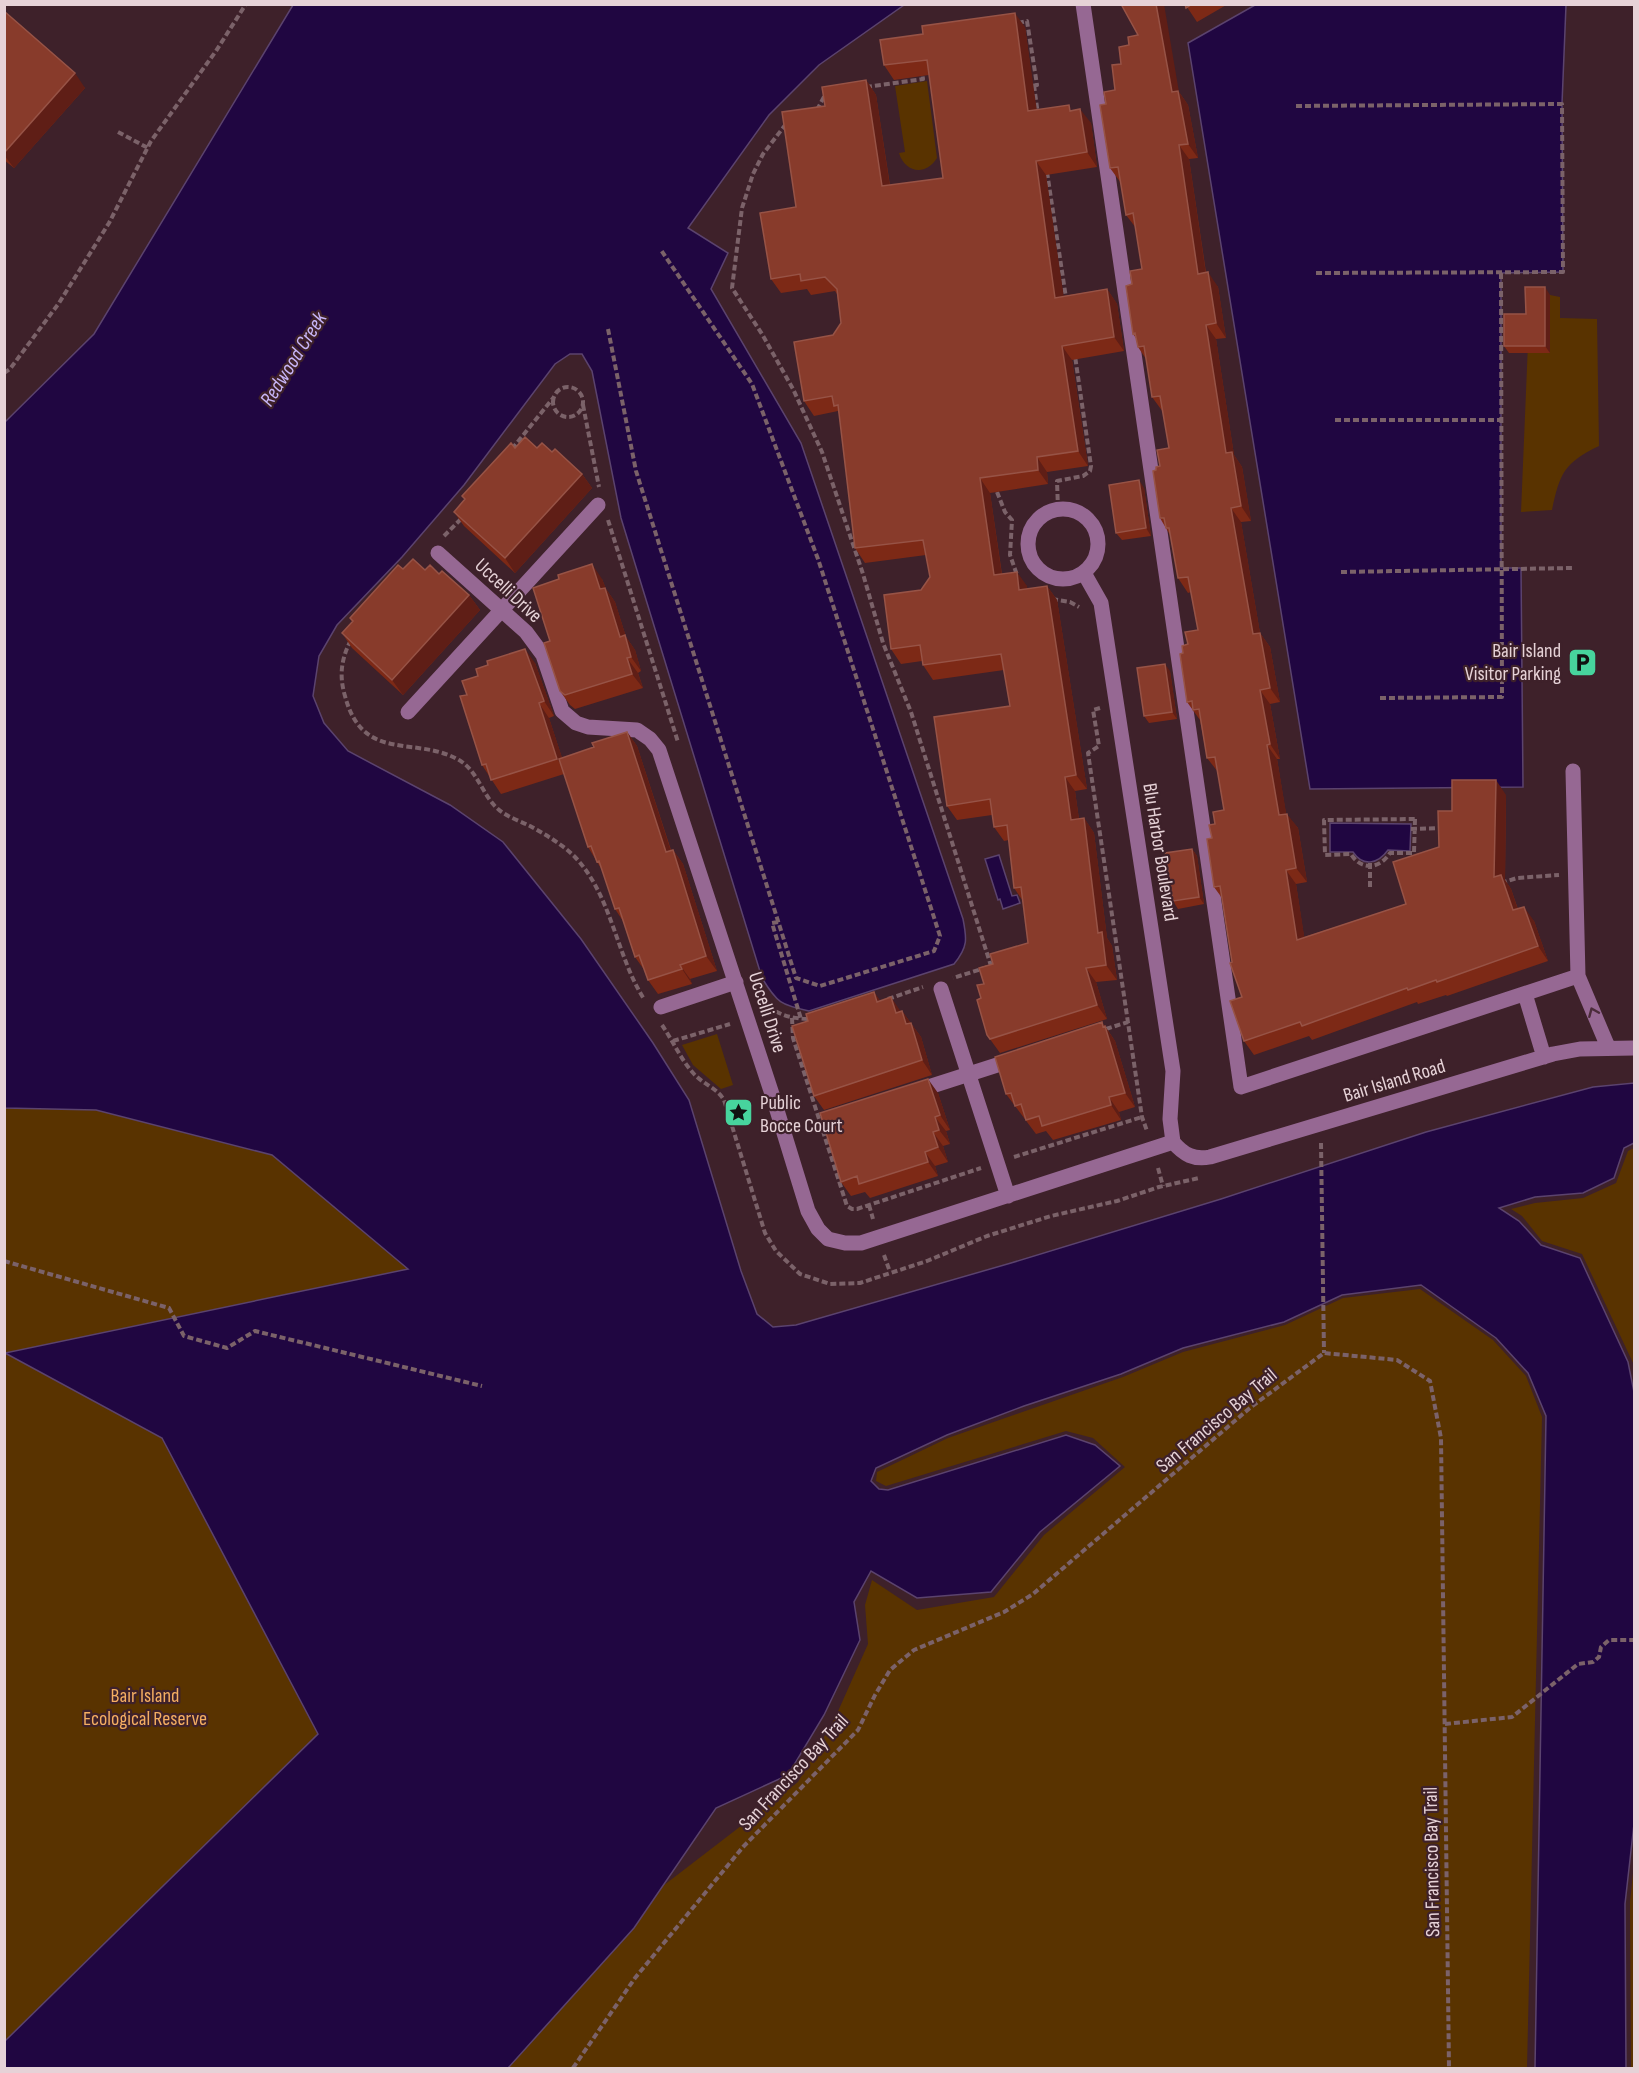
<svg xmlns="http://www.w3.org/2000/svg" width="1639" height="2073" viewBox="0 0 1639 2073" font-family="'Sofia Sans Condensed',sans-serif">
<style>
.green{fill:#593300}
.water{fill:#200641;stroke:#5b436e;stroke-width:1.5}
.lines{fill:none;stroke-linecap:round;stroke-linejoin:round}
.path{stroke:#7b6269;stroke-width:4;stroke-dasharray:6 3;stroke-linecap:butt}
.minor{stroke:#966893;stroke-width:15}
.wall{fill:#7d2916}
.shaded-wall{fill:#5f1e16}
.building{fill:#883b2b;stroke:#975346;stroke-width:1.5}
.oneway{stroke:#4b2c3a}
.labels{text-anchor:middle;stroke-width:4.5;stroke-linejoin:round;paint-order:stroke}
.street-label{font-size:20px;fill:#e6d2d7;stroke:#3e212a}
.poi-label{font-size:20px;fill:#e6d2d7;stroke:#3e212a;text-anchor:end}
.park-label{font-size:20px;fill:#f5ae62;stroke:#3e212a}
.water-label{font-size:21px;font-style:italic;fill:#c7b5f7;stroke:#3e212a}
</style>
<rect width="100%" height="100%" fill="#3e212a"/>
<path class="green" d="M927,81L937,158C926,176 905,173 899,153L905,152L895,86Z
M1530,295H1550L1560,297V318L1597,319L1599,446C1564,463 1560,473 1552,510L1521,512Z
M717,1034L733,1085L721,1089L693,1065L682,1045Z
M5,1047L188,1134L272,1155L409,1269L318,1734L5,2041Z
M1634,1148V1365L1582,1254L1542,1241L1522,1216L1511,1209L1535,1203L1583,1198L1616,1183L1628,1151Z
M1420,1289L1493,1340L1526,1376L1542,1417L1527,2068H478L551,1972L798,1782L835,1718L868,1644L865,1605L872,1580L917,1610L994,1597L1044,1535L1125,1467L1093,1438L1066,1431L886,1486L876,1481L877,1472L948,1438L1123,1377L1183,1352L1285,1325L1343,1298Z
M1634,1863V2068H1631L1630,1902Z"/>
<path class="water" d="M293,5H904L819,65L769,115L688,228L728,253L711,289L801,443L963,919C967,939 968,947 954,964L809,1011C781,1005 777,1003 762,978L621,518L592,371L582,354H570L555,364L464,485L402,557L337,625L319,656L313,696L324,723L348,751L450,805L503,842L581,939L653,1043L689,1100L741,1271L757,1314L773,1327L796,1325L1011,1263L1221,1199L1426,1132L1593,1087L1634,1083V1143L1624,1148L1614,1178L1583,1193L1535,1197L1499,1208L1519,1221L1541,1245L1580,1258L1628,1362L1634,1392V1824L1625,1904L1626,2068H1535L1546,1416L1528,1373L1496,1338L1421,1285L1342,1295L1284,1322L1183,1348L1121,1374L1024,1406L947,1435L876,1468L871,1481L879,1489L888,1490L1066,1435L1095,1445L1120,1466L1040,1532L991,1592L917,1598L871,1571L854,1602L860,1640L824,1715L788,1775L716,1808L634,1928L508,2068H5V2041L318,1734L162,1438L5,1353L408,1269L272,1155L96,1110L5,1108V422L94,334Z
M1255,5H1566L1562,104L1563,272L1501,273V568H1521L1523,787L1310,789L1188,43Z
M1330,823L1411,824L1410,851L1388,850C1378,864 1363,867 1353,852H1330Z
M999,855L1012,896L1017,895L1020,903L1003,909L1000,899L998,900L985,859Z"/>
<g class="lines">
<path class="path" d="M1018,23L1027,21L1037,85L1031,86
M1034,85L1038,115
M866,87L923,79L922,72
M1296,106L1562,104L1563,272L1315,273
M817,110L825,95
M786,124L763,154L753,174L742,208L732,288L762,334L793,389L822,452L863,574L883,643L911,712L991,966L953,978
M118,132L148,148
M1047,172L1066,298
M608,329L636,471L796,978L820,986L934,951L940,936L818,559L752,384L661,250
M4,373L10,369L59,303L109,223L151,141L216,51L246,4
M553 402a15 15 0 1 1 30 0a15 15 0 1 1-30 0Z
M583,405L599,487
M1335,420H1501
M512,449L554,397
M997,492L1005,512L1012,520L1010,555L1017,575
M1058,509L1057,481L1083,476L1090,471L1091,466L1075,356
M608,520L678,742
M444,536L462,518
M1341,572L1572,568
M1052,599L1070,602L1079,607
M351,640C341,659 339,676 345,696C363,764 415,735 459,760C478,771 482,795 498,809C507,817 520,821 530,826C546,835 562,844 575,857C612,896 616,955 644,999
M1380,698L1502,697L1501,273
M1100,708L1093,710L1099,746L1088,753L1142,1117L1147,1131
M1415,819L1414,853H1390C1380,869 1361,871 1351,854L1325,855L1324,820Z
M1411,829L1440,828V832
M1370,863V887
M1501,883L1517,878L1559,875
M778,922L772,923L801,1019
M888,999L923,987
M762,1000C775,1015 792,1019 811,1019
M792,1018L793,1038L847,1206L852,1209H857L981,1168
M662,1025C673,1041 681,1060 694,1074C703,1084 717,1088 724,1100L765,1233L776,1251L800,1274L830,1284L860,1283L927,1261L987,1236L1051,1216L1117,1201L1159,1187L1199,1178
M1106,1029L1128,1022
M673,1041L730,1024
M1321,1143L1324,1353
M1014,1157L1142,1117
M1158,1168L1163,1186
M869,1205L873,1219
M884,1255L890,1272
M4,1261L169,1308L184,1336L227,1348L255,1331L482,1386
M1445,1724L1512,1717L1578,1664L1593,1662L1599,1657L1601,1647L1609,1640H1634
M573,2068L635,1978L743,1847L858,1730L875,1695L890,1670L914,1650L1004,1612L1033,1594L1251,1407L1324,1353L1397,1360L1430,1381L1441,1438L1449,2068"/>
<path class="minor" d="M1083,4L1241,1087L1578,976
M1028 544a35 35 0 1 1 70 0a35 35 0 1 1-70 0Z
M438,553L526,632L543,655L562,711L576,723L588,727L637,730L650,739L659,750L772,1094L808,1211L818,1229L828,1239L845,1243H861L1173,1142
M1084,573L1101,603L1173,1071L1170,1119L1173,1142
M408,712L598,505
M1573,771L1578,976L1608,1047
M941,989L1008,1196
M1525,994L1544,1057
M661,1007L736,982
M913,1092L1016,1059
M1173,1142C1184,1155 1194,1160 1210,1157L1553,1054L1580,1049L1634,1048"/>
</g>
<path class="wall" d="M1185,4H1228L1197,22Z
M4,11L85,88L14,168L4,160Z
M1025,27L1036,110H1073L1091,123L1097,167L1046,175L1063,296L1107,289L1117,304L1124,351L1072,360L1088,466L1047,472L1048,484L990,493L1002,574L1027,586V589L1047,586L1057,600L1087,789L1075,791L1079,819L1084,818L1094,833L1107,938L1112,946L1117,980L1096,982L1107,1019L1000,1053L987,1035L981,998L984,984L993,964L1028,943L1023,901L1014,888L1009,840L1004,841L994,827L992,815L957,820L947,806L1010,706L1004,670L933,680L923,665L922,661L901,664L891,649L921,590L930,577L926,555L865,563L855,548L839,414L838,411L814,416L804,401L833,335L841,323L837,294L835,291L811,295L807,289L781,293L771,279L796,207L825,106L866,80L876,95L890,185L943,178L929,75L894,80L884,65Z
M1179,92L1188,105L1198,158L1189,159L1206,272L1218,287L1226,338L1216,339L1234,455L1242,467L1251,521L1241,522L1260,633L1270,647L1280,702L1270,704L1280,759H1277L1286,814L1298,828L1307,882L1296,884L1304,937L1406,904L1439,847L1452,811L1506,795L1505,880L1511,889L1518,909L1534,921L1548,961L1447,996L1446,995L1418,1004L1417,1002L1312,1040L1309,1036L1254,1055L1244,1041L1242,997L1232,962L1222,898L1214,887L1212,838L1215,824L1224,810L1218,772L1207,758L1200,720L1187,702L1183,653L1198,630L1191,592L1188,593L1178,578L1170,535L1160,518L1156,470L1160,466L1169,448L1163,412L1152,397L1146,359L1138,347L1136,338L1133,334L1132,284L1142,269L1136,228L1126,215L1121,183L1110,168Z
M1550,295V353H1509L1504,346L1526,314Z
M515,448H537L552,452L582,474L592,488L515,573L464,526L454,512L465,500L462,496Z
M1144,488L1151,536L1122,540L1116,533Z
M403,569L425,570L439,574L469,595L480,610L403,695L352,648L342,633L352,622L350,618Z
M559,579H602L606,589L615,602L626,637L635,650L641,671L638,673L643,688L575,709L570,705L560,691L550,641Z
M535,663L554,716L549,718L562,758L594,747L627,732L637,746L671,850H673L683,864L717,971L690,979L692,984L658,994L648,980L645,971L635,957L623,921L615,909L602,870L588,847L564,774L501,794L482,765L467,695Z
M1170,671L1177,719L1149,723L1144,716Z
M1192,849L1197,856L1204,904L1178,909L1173,901Z
M874,992L880,1001L901,1011H902L921,1037L932,1075L824,1110L814,1096L808,1021Z
M1105,1026L1115,1041L1135,1107L1119,1112L1121,1120L1053,1140L1046,1131L1036,1134L1006,1094Z
M938,1093L950,1130L946,1131L950,1144L943,1146L948,1162L935,1166L938,1176L870,1198L865,1192L851,1196L841,1182Z"/>
<path class="shaded-wall" d="M1156,4H1164L1179,92L1188,105L1198,158L1188,144L1172,92Z
M1015,13L1025,27L1039,125L1028,111Z
M75,73L85,88L14,168L4,155V153Z
M866,80L876,95L892,200L882,186Z
M1080,109L1091,123L1097,167L1087,152Z
M1179,145L1189,159L1208,288L1198,274Z
M1036,161L1046,175L1066,312L1055,298Z
M1208,272L1218,287L1226,338L1216,323Z
M1545,287L1550,295V353L1545,346Z
M1107,289L1117,304L1124,351L1114,337Z
M1206,325L1216,339L1234,455L1242,467L1251,521L1241,506L1226,453Z
M1062,346L1072,360L1088,466L1078,451Z
M1037,457L1047,472L1048,484L1038,470Z
M582,474L592,488L515,573L505,558Z
M980,478L990,493L1004,590L994,575Z
M1139,480L1144,488L1151,536L1146,528Z
M1231,508L1241,522L1260,633L1270,647L1280,702L1270,688L1253,634Z
M592,564L602,579L606,589L615,602L626,637L635,650L641,671L631,657L620,637L600,589Z
M1017,572L1027,586L1030,605L1019,590Z
M1047,586L1057,600L1087,789L1076,775Z
M469,595L480,610L403,695L392,680Z
M525,649L535,663L554,716L544,701Z
M627,658L638,673L643,688L632,674Z
M1165,664L1170,671L1177,719L1172,712Z
M1260,690L1270,704L1280,759L1270,744Z
M539,703L549,718L567,773L557,759Z
M627,732L637,746L676,867L666,852Z
M1267,745L1277,759L1289,830L1279,815Z
M1065,777L1075,791L1081,834L1071,820Z
M1496,780L1506,795L1505,880L1511,889L1523,925L1513,910L1494,877Z
M1287,814L1298,828L1307,882L1296,868Z
M1084,818L1094,833L1107,938L1112,946L1117,980L1106,965L1098,933Z
M1192,849L1197,856L1204,904L1199,897Z
M673,850L683,864L717,971L706,956Z
M1286,870L1296,884L1307,954L1297,940Z
M1524,907L1534,921L1548,961L1538,946Z
M680,965L690,979L692,984L682,969Z
M1086,968L1096,982L1107,1019L1097,1005Z
M874,992L884,1006L877,1002Z
M891,997L901,1012L896,1013Z
M902,1011L921,1037L932,1075L922,1060L906,1024Z
M1102,1022L1115,1041L1135,1107L1125,1093Z
M928,1079L938,1093L950,1130L940,1115Z
M1109,1097L1119,1112L1121,1120L1111,1105Z
M935,1117L946,1131L950,1144L939,1130Z
M933,1132L943,1146L948,1162L938,1147Z
M925,1152L935,1166L938,1176L928,1162Z"/>
<path class="building" d="M1121,4H1156L1172,92L1178,91L1188,144L1179,145L1198,274L1208,272L1216,323L1206,325L1226,453L1232,452L1241,506L1231,508L1253,634L1260,633L1270,688L1260,690L1270,744L1267,745L1279,815L1287,814L1296,868L1286,870L1297,940L1406,904L1393,862L1439,847L1438,811H1452V780H1496L1494,877L1501,875L1513,910L1524,907L1538,946L1437,982L1436,980L1408,990L1407,988L1302,1026L1300,1022L1244,1041L1230,1001L1242,997L1230,963L1232,962L1220,886L1214,887L1207,839L1212,838L1209,825L1215,824L1213,812L1224,810L1215,757L1207,758L1199,709L1193,710L1192,701L1187,702L1180,654L1183,653L1182,646L1188,644L1185,632L1198,630L1188,577L1178,578L1169,528H1166L1164,518H1160L1153,471L1156,470V467L1160,466L1157,450L1169,448L1160,396L1152,397L1144,346L1138,347L1135,333L1133,334L1126,286L1132,284L1130,271L1142,269L1133,213L1126,215L1118,167L1110,168L1100,105L1106,104L1104,92L1115,90L1112,65L1121,64L1119,47L1129,45L1128,37L1138,35Z
M1185,4H1192L1186,8Z
M4,11L75,73L4,153Z
M1015,13L1028,111L1069,105L1070,111L1080,109L1087,152L1036,161L1055,298L1107,289L1114,337L1062,346L1078,451L1037,457L1038,470L980,478L994,575L1017,572L1019,590L1047,586L1076,775L1065,777L1071,820L1084,818L1098,933L1102,932L1106,965L1086,968L1097,1005L990,1039L987,1035L977,1000L981,998L977,985L984,984L979,968L993,964L990,954L1028,943L1021,887L1014,888L1007,825L994,827L990,799L947,806L934,717L1010,706L1001,654L923,665L920,645L891,649L884,595L921,590L930,577L923,540L855,548L838,405L834,406L832,396L804,401L794,342L833,335L841,323L837,289L825,277L801,281L800,274L771,279L760,213L796,207L782,112L825,106L822,87L866,80L882,186L943,178L927,60L884,65L880,40L923,34L922,26Z
M1525,287H1545V346H1504V314H1526Z
M525,437L537,448L542,443L552,452L555,449L582,474L505,558L454,512L465,499L462,496L511,443L515,448Z
M1139,480L1146,528L1116,533L1109,485Z
M413,559L425,570L430,565L439,574L442,571L469,595L392,680L342,633L353,621L350,618L398,565L403,569Z
M592,564L600,589L605,588L620,637L625,635L631,657L627,658L632,674L565,695L560,691L544,643L550,641L533,588L559,579L558,575Z
M525,649L544,701L539,703L557,759L491,780L486,764L482,765L460,696L467,695L462,681L478,676L476,669L488,665L487,661Z
M1165,664L1172,712L1144,716L1137,668Z
M627,732L666,852L673,850L706,956L680,965L682,969L648,980L639,955L635,957L619,908L615,909L599,861L597,862L591,846L588,847L559,759L594,747L592,743Z
M1192,849L1199,897L1173,901L1165,853Z
M874,992L877,1002L891,997L896,1013L902,1011L906,1024L911,1023L922,1060L814,1096L792,1026L808,1021L806,1014Z
M1102,1022L1103,1027L1105,1026L1125,1093L1109,1097L1111,1105L1042,1126L1039,1116L1026,1120L1021,1104L1015,1106L1011,1093L1006,1094L995,1057Z
M928,1079L940,1115L935,1117L939,1130L933,1132L938,1147L925,1152L928,1162L859,1184L857,1176L841,1182L820,1113Z"/>
<defs><path id="oneway-chevron" d="M-2-3.5L2.5 0L-2 3.5" fill="none" stroke-width="1.6" stroke-linecap="round" stroke-linejoin="round" transform="scale(1.5)"/></defs>
<use class="oneway" href="#oneway-chevron" transform="translate(1593 1012) rotate(-113)"/>
<defs>
<symbol id="parking-square" viewBox="-11 -11 22 22"><rect x="-9" y="-9" width="18" height="18" rx="4" fill="#47d49d" stroke="#3e212a"/><path d="M-3.5-5.5H1a3.5 3.5 0 0 1 0 7H-1V5.5H-3.5ZM-1-3.4V-.6H.8a1.4 1.4 0 0 0 0-2.8Z" fill="#111"/></symbol>
<symbol id="sight-square" viewBox="-11 -11 22 22"><rect x="-9" y="-9" width="18" height="18" rx="4" fill="#47d49d" stroke="#3e212a"/><path d="M0-6L1.8-2.2L6-1.7L2.9 1.2L3.7 5.4L0 3.3L-3.7 5.4L-2.9 1.2L-6-1.7L-1.8-2.2Z" fill="#111"/></symbol>
</defs>
<g fill-rule="evenodd">
<use href="#parking-square" x="1566" y="646" width="33" height="33"/>
<use href="#sight-square" x="722" y="1096" width="33" height="33"/>
</g>
<g class="labels">
<g class="street-label">
<text transform="translate(509 590) rotate(43)" y="7">Uccelli Drive</text>
<text transform="translate(1161 852) rotate(81)" y="7">Blu Harbor Boulevard</text>
<text transform="translate(768 1012) rotate(72)" y="7">Uccelli Drive</text>
<text transform="translate(1394 1080) rotate(-17)" y="7">Bair Island Road</text>
<text transform="translate(1216 1420) rotate(-40)" y="7">San Francisco Bay Trail</text>
<text transform="translate(793 1772) rotate(-47)" y="7">San Francisco Bay Trail</text>
<text transform="translate(1431 1862) rotate(-91)" y="7">San Francisco Bay Trail</text>
</g>
<g class="poi-label">
<text x="1561" y="657">Bair Island<tspan x="1561" dy="23">Visitor Parking</tspan></text>
<text x="760" y="1109" text-anchor="start">Public<tspan x="760" dy="23">Bocce Court</tspan></text>
</g>
<g class="park-label">
<text x="145" y="1702">Bair Island<tspan x="145" dy="23">Ecological Reserve</tspan></text>
</g>
<g class="water-label">
<text transform="translate(293 359) rotate(-58)" y="7">Redwood Creek</text>
</g>
</g>
<rect width="1639" height="2073" fill="none" stroke="#e6d2d7" stroke-width="12"/>
</svg>
